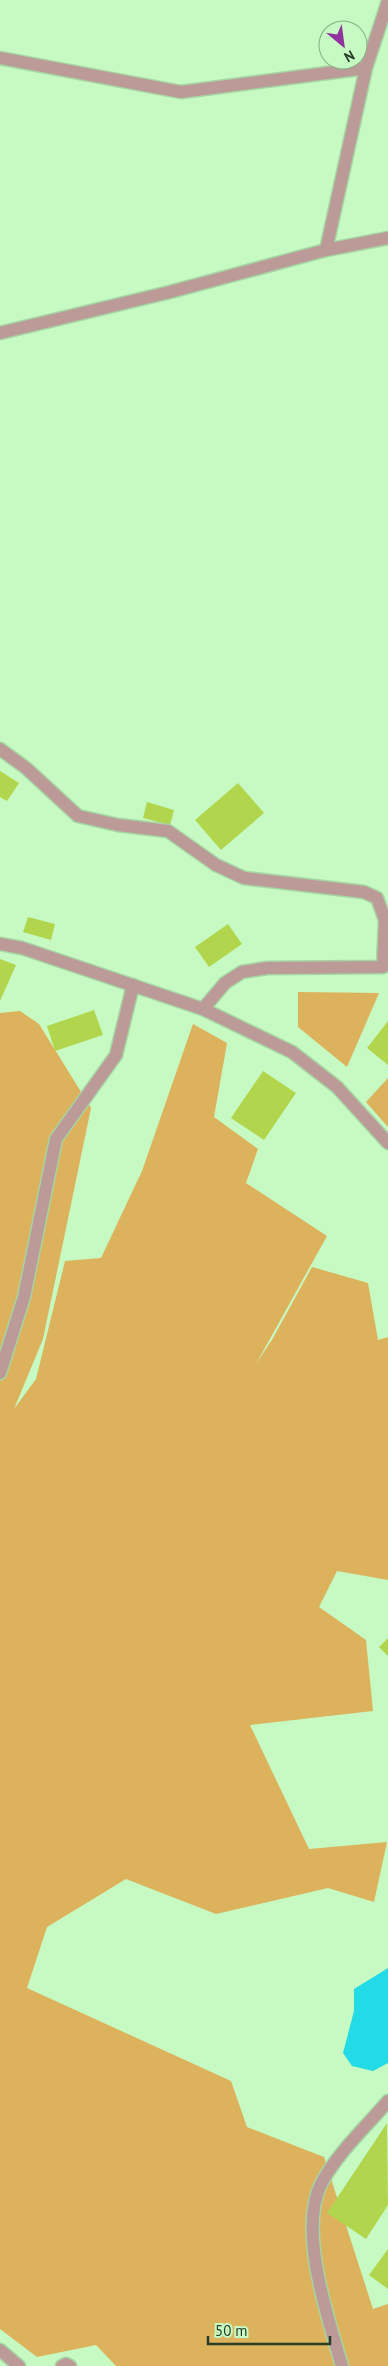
<svg xmlns="http://www.w3.org/2000/svg" width="388" height="2366" viewBox="0 0 388 2366" font-family="'PT Sans',sans-serif">
<style>
.green{fill:#ddb25c}
.water{fill:#23dae7}
.building{fill:#b1d64e}
.lines{fill:none;stroke-linecap:round;stroke-linejoin:round}
.minor-casing{stroke:#a6d4a3;stroke-width:15}
.tertiary-casing{stroke:#a6d4a3;stroke-width:15}
.minor{stroke:#bc9a97;stroke-width:12}
.tertiary{stroke:#bc9a97;stroke-width:12}
</style>
<rect width="100%" height="100%" fill="#c6fac2"/>
<path class="green" d="M298,992L379,993L347,1067L298,1027Z
M20,1011L39,1024L91,1108L43,1339L14,1409L36,1379L65,1261L101,1258L142,1171L193,1024L227,1043L214,1117L258,1149L246,1183L327,1236L256,1364L273,1338L312,1267L368,1283L378,1340L388,1337V1580L337,1571L319,1607L366,1640L373,1711L250,1725L309,1849L387,1842L374,1902L328,1888L216,1914L126,1879L47,1927L27,1988L231,2081L247,2127L324,2157L373,2309L388,2304V2366H116L96,2345L37,2357L0,2329V1013Z
M388,1078V1127L366,1102Z"/>
<path class="water" d="M388,1968V2063L373,2071L352,2066L343,2053L354,2011V1989Z"/>
<path class="building" d="M0,771L19,783L7,801L0,797Z
M238,783L264,813L221,850L195,820Z
M147,802L174,810L170,825L143,818Z
M28,917L55,924L51,940L23,932Z
M228,924L242,944L209,967L195,947Z
M0,959L16,965L0,1001Z
M94,1010L103,1035L55,1051L47,1026Z
M388,1021V1065L367,1048Z
M263,1071L296,1093L264,1140L231,1118Z
M388,1638V1656L379,1647Z
M387,2123L388,2205L366,2239L327,2213Z
M388,2249V2289L369,2275Z"/>
<g class="lines">
<defs>
<path id="minor" d="M0,58L181,92L366,68
M326,250L366,68L388,1
M0,749L26,768L78,816L118,825L168,831L216,865L244,878L364,892L377,898L385,920L383,967L267,968L242,972L225,983L203,1009
M0,1373L24,1297L56,1139L116,1055L133,985
M0,2350L19,2366
M62,2366L66,2364L70,2366"/>
<path id="tertiary" d="M0,333L170,292L326,250L388,238
M0,944L22,948L203,1009L292,1052L337,1087L388,1143
M342,2366C328,2318 298,2231 321,2184C337,2153 366,2127 388,2101"/>
</defs>
<use href="#minor" class="minor-casing"/>
<use href="#tertiary" class="tertiary-casing"/>
<use href="#minor" class="minor"/>
<use href="#tertiary" class="tertiary"/>
</g>
<g transform="translate(343 45) rotate(151)"><circle r="24" fill="#c6fac2" stroke="#87ae84"/>
<path d="M0-4L9 19L0 12L-9 19Z" fill="#90339c"/>
<text y="-8" font-size="14" font-weight="bold" text-anchor="middle" fill="#283d27">N</text>
</g>
<path d="M208 2336v8h122v-8" fill="none" stroke="#283d27" stroke-width="2.5"/>
<text x="215" y="2336" font-size="15" fill="#283d27" stroke="#c6fac2" stroke-width="4" paint-order="stroke">50 m</text>
</svg>
